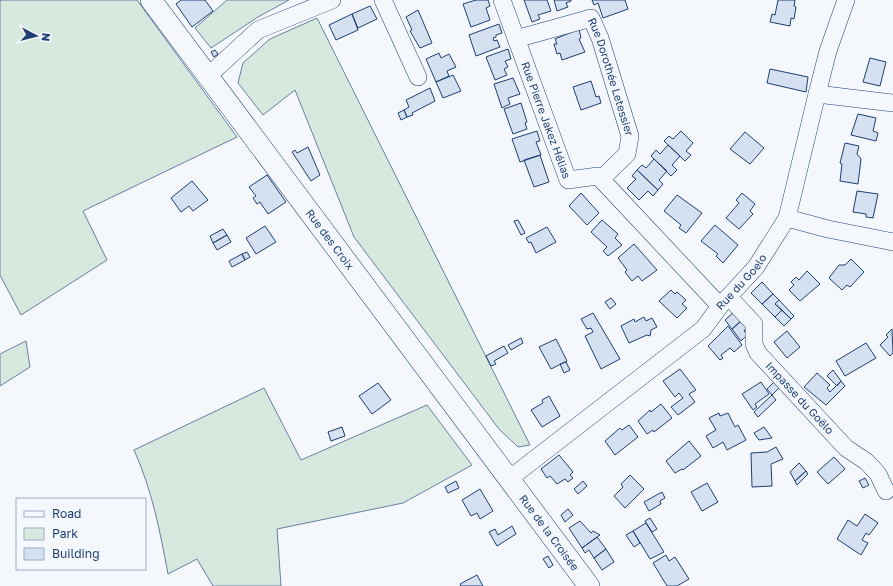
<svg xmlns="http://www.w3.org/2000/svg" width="893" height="586" viewBox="0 0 893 586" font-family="'Golos Text',sans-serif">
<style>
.green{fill:#d7e8df;stroke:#687fa3}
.building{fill:#d5e0f0;stroke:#1d3f73}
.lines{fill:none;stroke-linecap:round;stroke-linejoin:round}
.minor-casing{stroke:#1d3f73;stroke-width:18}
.major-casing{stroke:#1d3f73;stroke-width:22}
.minor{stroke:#f4f7fb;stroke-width:17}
.major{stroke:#f4f7fb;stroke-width:21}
.labels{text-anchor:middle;stroke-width:3;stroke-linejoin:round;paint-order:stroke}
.street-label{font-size:11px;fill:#1d3f73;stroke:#f4f7fb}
</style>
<rect width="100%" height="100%" fill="#f4f7fb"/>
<path class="green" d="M3,0H137L237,137L83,211L107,260L21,315L0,275V1Z
M227,0H289L258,17L211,48L195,28Z
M317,18L530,445L518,447L499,429L354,237L295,90L263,115L238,83L243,63L270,39Z
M26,341L30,367L0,386V354Z
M264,388L301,460L427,405L472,465L403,503L277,529L281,586H213L197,559L168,574C160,531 152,490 134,450Z"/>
<path class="building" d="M181,0H205L213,11L192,27L176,4Z
M476,0H488L490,6L486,8L490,20L471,27L463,4Z
M524,0H547L551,11L538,15L540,19L532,22Z
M554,0H571V1L566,3L568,7L557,11Z
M592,0H625L628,9L603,18L598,3L594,5Z
M778,0H795L794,6L796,7L794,19L791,18L790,26L770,22L772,14L775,15Z
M370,6L377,19L358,28L352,14Z
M418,10L432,43L420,48L410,31L412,30L406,17Z
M352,14L358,30L336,40L329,25Z
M499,24L502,33L496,35V37L493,38L494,41L497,40L500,47L476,56L469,35Z
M579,29L581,38L579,39L585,52L562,60L560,53L557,54L554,44H557L555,39Z
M508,49L511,59L505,61L508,67L504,69L507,75L495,80L486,57Z
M215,50L218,54L214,57L211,52Z
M439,53L441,58L449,54L456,67L447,71L449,76L436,82L426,59Z
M870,58L886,62L880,86L863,82Z
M770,69L808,77L806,92L767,83Z
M453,75L461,91L443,98L436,82Z
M513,78L520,94L508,98L510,104L502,108L494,84Z
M591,81L596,97L599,96L601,103L581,110L573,87Z
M430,88L435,101L412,113L413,115L407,117L404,110L409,107L406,100Z
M521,103L527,122L525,123L527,129L513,134L504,109Z
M404,110L407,117L401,120L398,113Z
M858,114L876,118L873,131L878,133L876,141L851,135Z
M537,131L540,141L536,142L541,155L520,162L512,139Z
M681,131L693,143L686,151L691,155L685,161L664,141L669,136L673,139Z
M745,132L764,148L750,164L730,149Z
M845,143L859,146L857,154L861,159L858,184L840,181L842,164L840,163Z
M668,145L680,156L672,165L677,170L671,176L651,156L656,150L660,154Z
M308,147L320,175L311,181L292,152L295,150L297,153Z
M540,155L549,182L534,187L524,160Z
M654,159L667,171L659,180L663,184L658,190L637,170L642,165L646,168Z
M637,170L658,190L653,196L648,191L639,200L627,188L636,179L632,176Z
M267,175L286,202L268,214L260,202L257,204L253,198L256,196L249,187Z
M192,181L208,200L193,211L189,206L181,212L171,198Z
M857,191L878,194L873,218L866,217V214L853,212Z
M581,193L599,213L587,225L569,206Z
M742,193L755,204L750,211L753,214L739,229L726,218L739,203L736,200Z
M677,195L702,213L686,233L679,228L681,225L664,211Z
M518,220L525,233L521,235L514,221Z
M602,220L618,234L615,238L622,245L608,256L603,251L607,247L591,232Z
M715,225L738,245L723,263L716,256L718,254L701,241Z
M265,226L276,242L256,254L246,238Z
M547,227L556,242L536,253L531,242L529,243L526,238Z
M223,229L227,235L213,243L210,236Z
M227,235L231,242L217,250L213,243Z
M634,244L657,270L642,281L638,276L632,281L625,272L627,270L618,258Z
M247,252L250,257L245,260L242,254Z
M242,254L245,260L232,267L229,261Z
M851,259L864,272L850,287L847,285L842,290L829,278L839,265H845Z
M807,271L820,284L800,301L789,290L794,285L791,282L796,277L799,280Z
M762,282L773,294L762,304L751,293Z
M671,290L675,294L677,292L686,300L682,304L687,308L677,318L659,301Z
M773,294L779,300L775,304L782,310L775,317L762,304Z
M611,298L616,304L610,309L605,302Z
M779,300L794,316L791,319L775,304Z
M782,310L791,319L784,326L775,317Z
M734,312L741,321L732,329L725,320Z
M593,313L620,359L601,369L585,336L593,332L591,328L587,329L581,319Z
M644,317L646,321L652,318L657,327L651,330L650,336L647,335L629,343L621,326L634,319L635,322Z
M741,321L747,327L744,331L748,334L741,341L732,329Z
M728,326L742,345L734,352L730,348L721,355L723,358L720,360L708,346Z
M892,329L893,353L890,356L880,345L888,337L886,335Z
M787,331L800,347L787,358L774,342Z
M521,338L523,343L511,350L508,345Z
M556,339L567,361L551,369L539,347Z
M866,343L876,358L845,376L836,361Z
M504,346L508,353L494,361L496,364L491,366L486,356Z
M566,362L570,370L564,373L560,364Z
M680,369L696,390L689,394L695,402L678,415L671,407L683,398L679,393L675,397L663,381Z
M833,370L841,381L837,386L827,376Z
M817,373L830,385L827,388L830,392L841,381L845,386L826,405L804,387Z
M776,380L781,386L772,395L767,389Z
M761,382L769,394L755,404L757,407L753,410L742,394Z
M378,383L391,400L372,414L359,396Z
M772,395L776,400L758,417L754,412Z
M549,396L560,416L542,427L531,410L543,403L542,400Z
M661,404L672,418L654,432L653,430L647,434L638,421L650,410L651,412Z
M719,413L720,416L728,413L735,427L738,425L746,440L727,450L723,442L713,448L706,436L716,430L709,418Z
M629,425L638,437L615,455L605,441L620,428L622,430Z
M342,427L345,436L331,441L328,432Z
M764,427L772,438L759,440L754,433Z
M689,441L701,456L683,470L682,469L675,473L666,461Z
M776,447L783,459L771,464L772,486L752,487L751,453L767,452Z
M559,455L573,472L570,475L573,478L568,482L565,479L557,484L550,476L547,478L541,469Z
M834,457L845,469L828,484L817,472Z
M799,463L806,471L795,481L790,472Z
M806,471L808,474L797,485L795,481Z
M630,475L644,489L625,508L614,496L623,487L621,484Z
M865,478L869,485L863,488L859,481Z
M456,481L459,488L448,493L445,487Z
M583,481L587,486L578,494L574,489Z
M707,483L718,502L702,511L691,492Z
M480,489L493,511L480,519L477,513L471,516L462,500Z
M662,492L665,498L660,501L661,504L649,511L644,502Z
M568,509L573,515L565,522L561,515Z
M865,514L878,523L869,535L866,533L862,540L868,543L861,555L837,539L848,520L857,526Z
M650,518L657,529L652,532L645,521Z
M580,521L591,533L593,531L600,535L582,548L569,528Z
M646,523L664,552L650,559L633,531Z
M512,526L516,534L497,546L489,532L495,529L498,535Z
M633,531L640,543L634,547L626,535Z
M597,537L606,549L594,558L589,550L585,553L582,548Z
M606,549L614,562L602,570L594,558Z
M666,555L669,561L675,557L689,579L677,586H667L653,563Z
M548,556L553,565L549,568L543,559Z
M477,575L483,586H461L460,584Z"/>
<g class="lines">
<defs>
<g id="minor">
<path d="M383,0L418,77"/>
<path id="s1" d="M502,0L568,180L598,176L720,306"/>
<path id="s2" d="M516,39L591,18L600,38L630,136L627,154L601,179"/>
<path d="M208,76L258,30L332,0"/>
<path d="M817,94L893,103"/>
<path d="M787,218L828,229L893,242"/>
<path id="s3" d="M729,297L754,324V344L758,353L846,448L867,462L878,474L886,491"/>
<path id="s4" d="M509,479L703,329L720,306L756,267L787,218L817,94L828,51L846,0"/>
</g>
<g id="major">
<path id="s5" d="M151,0L589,586"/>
</g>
</defs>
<use href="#minor" class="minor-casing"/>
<use href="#major" class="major-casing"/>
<use href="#minor" class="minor"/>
<use href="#major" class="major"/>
</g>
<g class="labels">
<g class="street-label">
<text dy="4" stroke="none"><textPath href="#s2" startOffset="140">Rue Dorothée Letessier</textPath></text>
<text dy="4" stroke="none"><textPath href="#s1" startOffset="128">Rue Pierre Jakez Hélias</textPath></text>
<text dy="4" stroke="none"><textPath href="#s5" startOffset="299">Rue des Croix</textPath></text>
<text dy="4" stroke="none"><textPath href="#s4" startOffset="306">Rue du Goelo</textPath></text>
<text dy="4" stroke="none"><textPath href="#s3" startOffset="128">Impasse du Goëlo</textPath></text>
<text dy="4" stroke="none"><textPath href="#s5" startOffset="665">Rue de la Croisée</textPath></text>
</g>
</g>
<rect x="16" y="498" width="130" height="72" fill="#f4f7fb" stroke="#9eadc5"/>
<rect x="24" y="511" width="20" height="6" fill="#f4f7fb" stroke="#9eadc5"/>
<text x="52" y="518" font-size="12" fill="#1d3f73">Road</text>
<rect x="24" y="528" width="20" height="12" fill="#d7e8df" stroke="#9eadc5"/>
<text x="52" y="538" font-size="12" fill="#1d3f73">Park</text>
<rect x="24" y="548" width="20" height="12" fill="#d5e0f0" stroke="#9eadc5"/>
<text x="52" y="558" font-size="12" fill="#1d3f73">Building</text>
<g transform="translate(36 36) rotate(97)" stroke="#f4f7fb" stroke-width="3" paint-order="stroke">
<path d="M0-3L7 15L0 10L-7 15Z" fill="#1d3f73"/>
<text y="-6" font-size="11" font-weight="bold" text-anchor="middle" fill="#1d3f73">N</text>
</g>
</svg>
